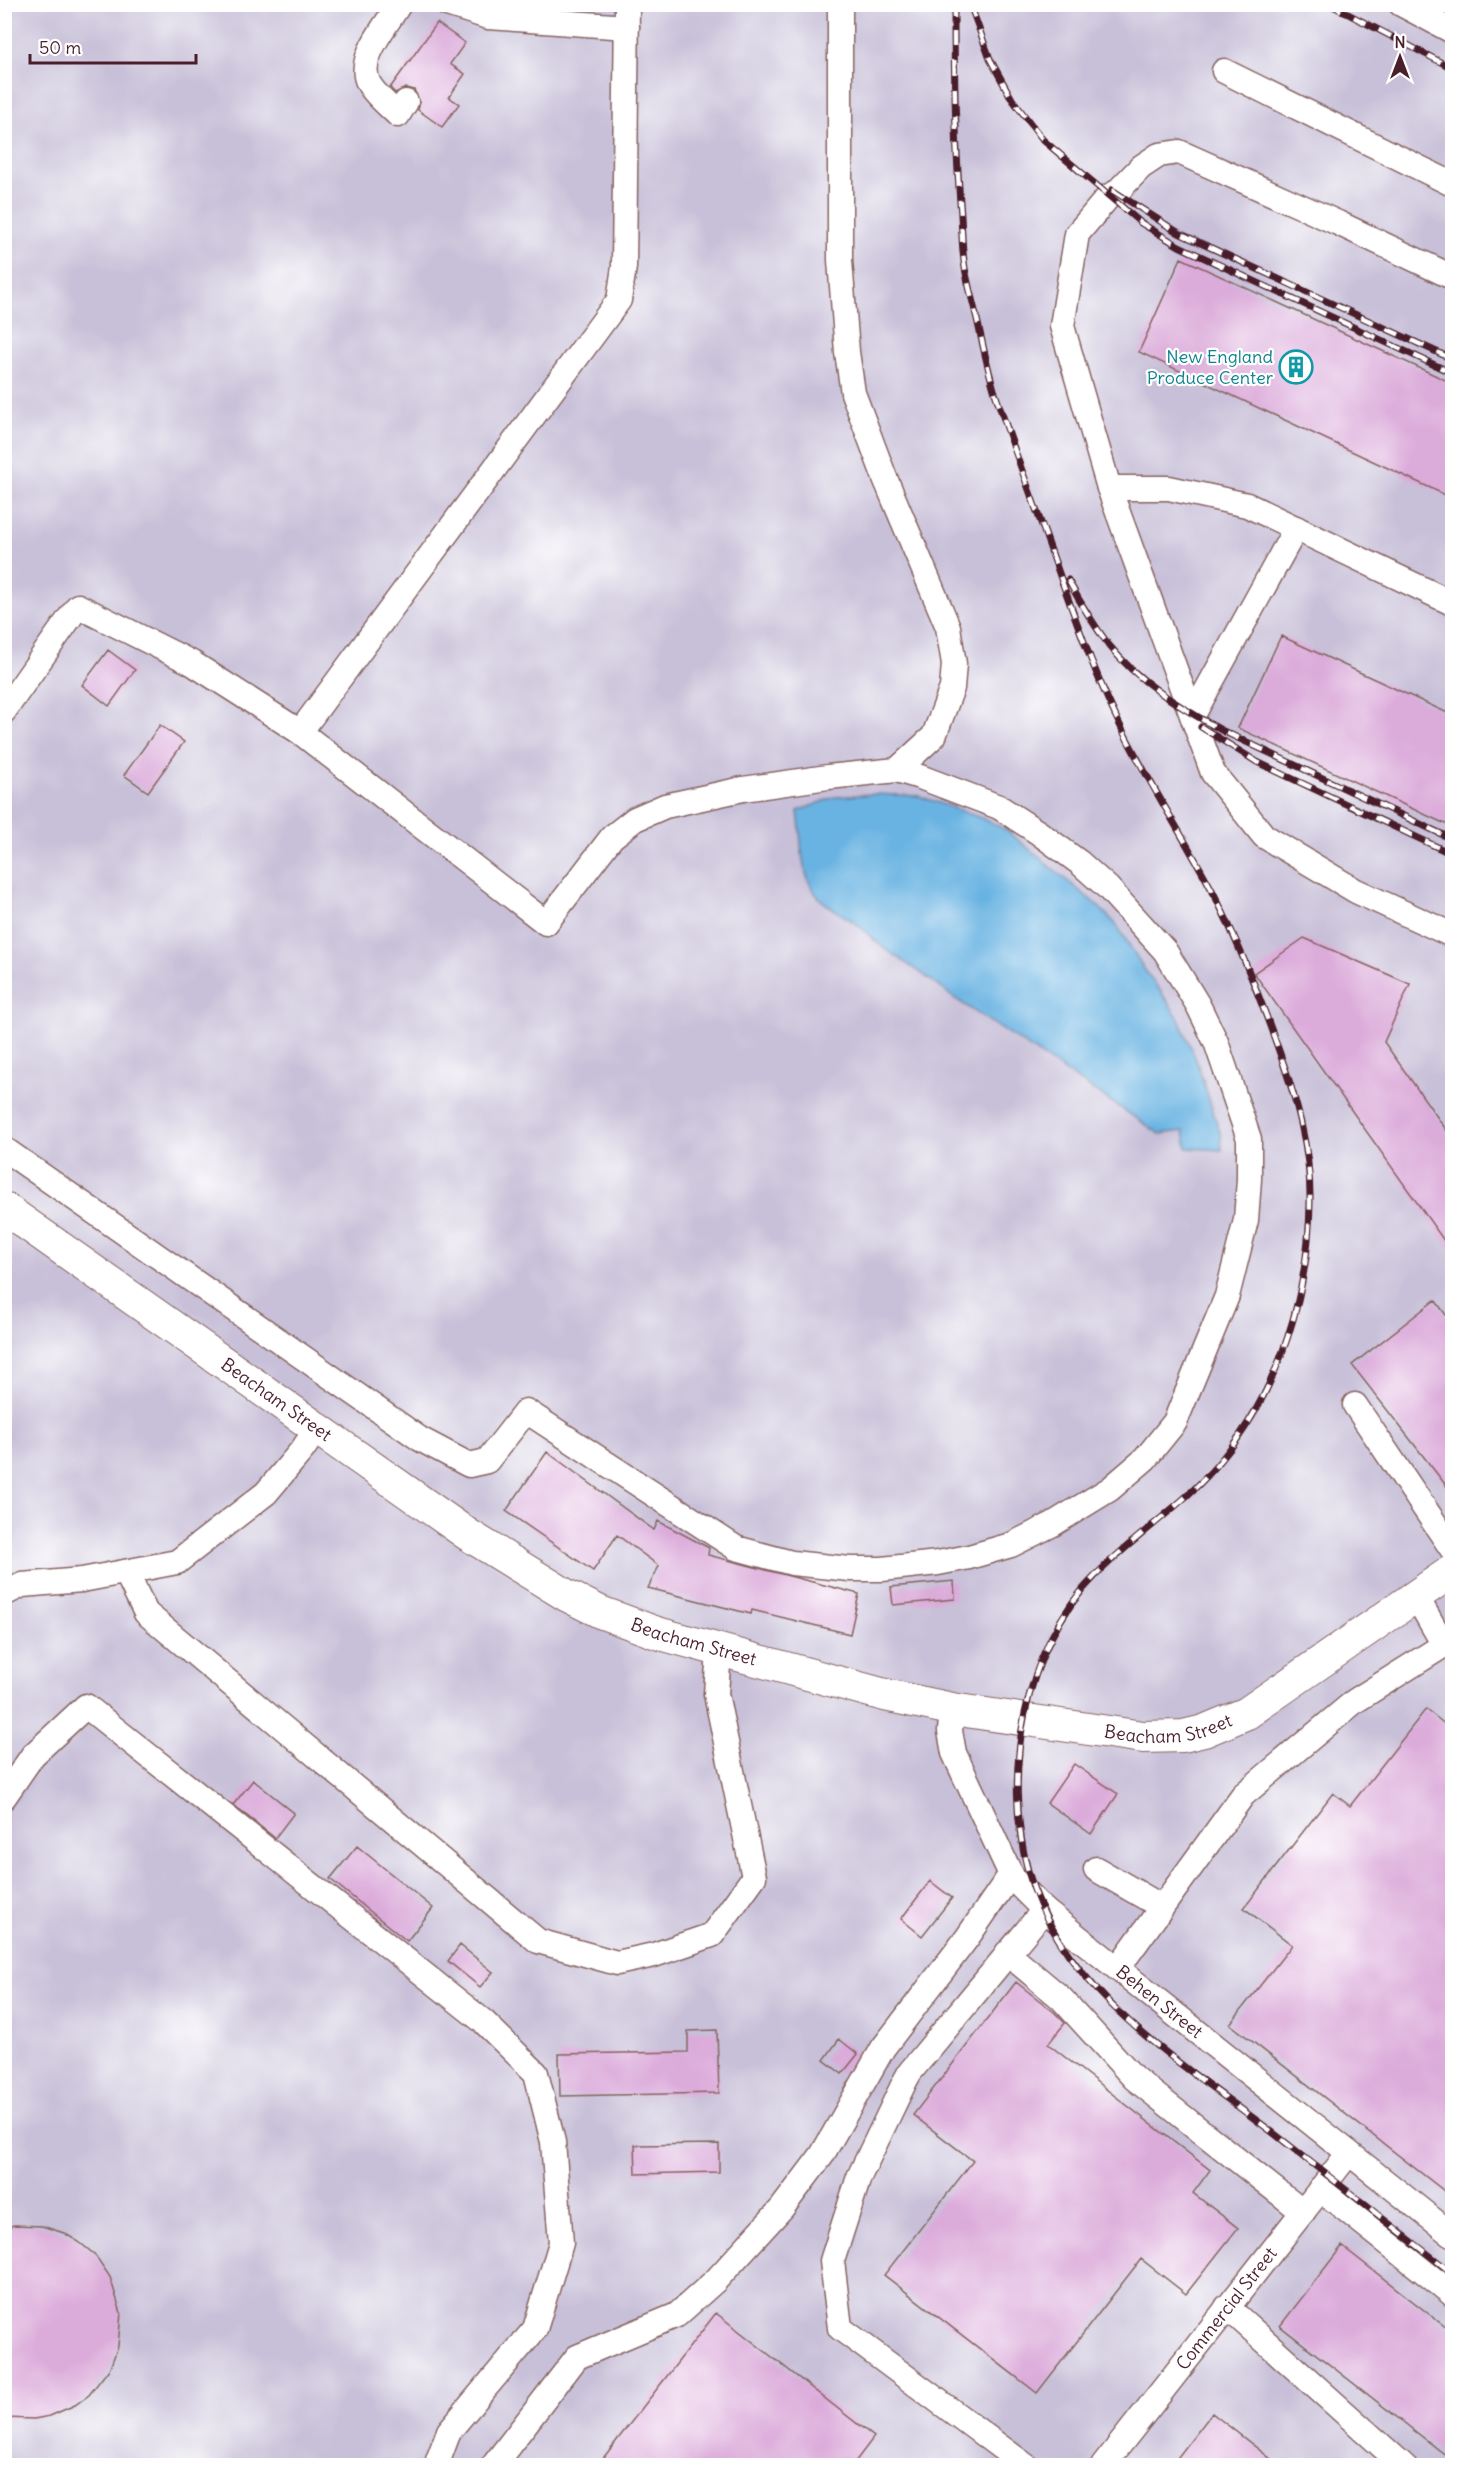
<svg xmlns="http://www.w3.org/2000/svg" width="1457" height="2470" viewBox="0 0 1457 2470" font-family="Delius,sans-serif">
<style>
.industrial{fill:#c8c0d8}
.water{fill:#69b3e2;stroke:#5a6986;stroke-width:1.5}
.building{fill:#dbabda}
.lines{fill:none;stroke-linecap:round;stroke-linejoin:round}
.minor-casing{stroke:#866361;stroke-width:27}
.major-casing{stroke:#866361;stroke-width:34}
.minor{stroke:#fff;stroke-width:24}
.major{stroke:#fff;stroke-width:32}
.rail-casing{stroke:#4a1f2b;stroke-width:7}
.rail{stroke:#fff;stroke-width:4.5;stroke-dasharray:14;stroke-linecap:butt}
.labels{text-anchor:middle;stroke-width:4.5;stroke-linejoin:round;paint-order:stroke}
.culture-label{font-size:18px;fill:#0d838f;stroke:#fff;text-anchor:end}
.street-label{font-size:18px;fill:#4a1f2b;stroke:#fff}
</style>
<rect width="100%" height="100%" fill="#fff"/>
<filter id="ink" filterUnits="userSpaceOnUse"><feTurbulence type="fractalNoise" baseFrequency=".0167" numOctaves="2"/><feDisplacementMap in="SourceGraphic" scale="12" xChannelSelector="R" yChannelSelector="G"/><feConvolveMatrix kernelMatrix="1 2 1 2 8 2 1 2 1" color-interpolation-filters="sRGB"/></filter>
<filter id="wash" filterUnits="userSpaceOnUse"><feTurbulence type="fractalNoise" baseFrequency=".008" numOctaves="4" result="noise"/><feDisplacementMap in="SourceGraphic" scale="24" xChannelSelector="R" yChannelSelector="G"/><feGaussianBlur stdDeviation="1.35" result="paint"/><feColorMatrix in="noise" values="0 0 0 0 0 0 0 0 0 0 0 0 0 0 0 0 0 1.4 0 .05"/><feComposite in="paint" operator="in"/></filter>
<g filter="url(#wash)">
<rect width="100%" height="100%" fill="#f5e0c5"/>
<path class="industrial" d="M5,5H1452V2465L5,2466Z"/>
<path class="water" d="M873,794L919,796L984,819L1006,830L1097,905L1116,924L1148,975L1159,989L1178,1017L1197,1062L1221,1136L1222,1150L1187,1148L1184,1131L1160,1134L951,996C929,976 903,963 879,944C871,938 864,929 855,923C841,913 820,904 812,888C799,863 802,838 798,811L835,797Z"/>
<g id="blocks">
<path class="building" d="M437,23L465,43L450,64L465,74L449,97L459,104L442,127L418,110L420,102L414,90L406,88L395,93L390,88Z
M1181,258L1452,383V498L1139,352Z
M1281,636L1452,715V827L1238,728Z
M108,650L135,670L109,706L82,685Z
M160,725L184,742L148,792L124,775Z
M1304,938L1410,984L1384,1042L1452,1138V1252L1254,973Z
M1435,1300L1452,1323V1493L1352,1365Z
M547,1452L654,1530L658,1521L709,1548L708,1555L859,1594L850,1634L752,1610L751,1614L648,1588L659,1566L617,1535L593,1571L506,1511Z
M954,1581L955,1599L893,1605L891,1587Z
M1426,1709L1452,1730V2197L1230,2024L1292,1945L1244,1908L1333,1793L1350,1806Z
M1074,1764L1118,1794L1091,1834L1047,1803Z
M253,1780L294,1813L275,1838L233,1805Z
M357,1846L433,1908L407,1941L330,1879Z
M930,1881L952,1898L922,1936L901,1919Z
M460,1945L493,1972L480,1987L448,1961Z
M1016,1982L1054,2012L1065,2023L1048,2044L1210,2170L1193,2193L1238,2228L1186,2294L1141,2259L1037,2393L884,2275L973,2161L913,2115Z
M717,2030L719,2093L560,2096L559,2054L688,2052V2031Z
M839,2039L858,2054L842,2074L824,2060Z
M719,2144V2172L636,2174L635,2145Z
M15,2225L42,2226L64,2233L79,2242L95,2255L110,2277L121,2313L118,2346L110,2368L89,2395L75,2405L50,2416L34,2419L4,2418V2227Z
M1342,2246L1452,2332V2460L1280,2326Z
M716,2313L874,2437L852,2466H597Z
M1212,2413L1280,2466H1171Z"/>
</g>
</g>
<g filter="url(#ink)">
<use href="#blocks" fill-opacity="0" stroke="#866361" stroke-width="1.5"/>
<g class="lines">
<defs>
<g id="minor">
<path d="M399,4C387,25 355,60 369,84C375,95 389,106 398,115L406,102"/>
<path d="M447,4L488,17L627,27"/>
<path d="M840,4V260L847,352L853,393L885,478L948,627L954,664L952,688L934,736L897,770"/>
<path d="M1401,4L1452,31"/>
<path d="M1224,71L1452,184"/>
<path d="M1452,277L1338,223L1179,152L1159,155L1141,167L1116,193L1109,196L1077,234L1062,326L1109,488L1213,773L1264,836L1356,891L1452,935"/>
<path d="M1109,488H1169L1247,505L1452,603"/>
<path d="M4,711L78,606L192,663L300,732L546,923L612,837L635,819L665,806L743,789L828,777L897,770L920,777L999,807L1039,833L1080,863L1108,888L1165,951L1198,1005L1216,1042L1249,1139V1179L1246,1220L1227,1296L1175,1422L1145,1459L1110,1489L1053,1524L1011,1545L969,1557L938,1563L882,1569H850L792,1563L736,1548L526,1411L487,1461L469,1465L420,1439L4,1149"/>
<path d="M1193,715L1296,528"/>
<path d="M300,732L619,300L624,267L627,4"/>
<path d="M1355,1405L1452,1549"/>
<path d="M126,1572L146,1613L538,1941L617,1963L654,1955L712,1935L754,1877L716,1694L719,1650"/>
<path d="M4,1594L22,1585L82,1580L177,1562L266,1493L303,1449L317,1428"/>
<path d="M1416,1596L1444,1645"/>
<path id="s1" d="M952,1709L950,1731L954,1753L1013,1879L1044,1910L1452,2235"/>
<path d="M4,1797L33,1755L86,1706L484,2022L536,2073L553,2142L561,2243L535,2329L449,2431L436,2466"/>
<path d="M1096,1869L1162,1907"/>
<path d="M1007,1953L1061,1998L1134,2078L1303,2212"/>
<path d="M1118,1968L1243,1795L1355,1701L1452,1640"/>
<path d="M1320,2189L1452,2294"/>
<path d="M1227,2307L1404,2466"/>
<path d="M493,2466L577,2357L677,2315L716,2280L782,2208L822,2155L883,2048L967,1938L1011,1874"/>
<path d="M1026,2466L840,2328L832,2261L859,2177L905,2081L910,2072L1044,1910"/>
<path id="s2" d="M1103,2466L1349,2153"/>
</g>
<g id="major">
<path id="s3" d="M4,1208L467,1534L566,1595L600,1612L657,1633L885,1695L952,1709L1143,1737L1183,1736L1204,1731L1247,1713L1452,1571"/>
</g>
</defs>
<use href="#minor" class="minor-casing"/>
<use href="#major" class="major-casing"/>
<use href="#minor" class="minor"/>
<use href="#major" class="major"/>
<defs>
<path id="rail" d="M954,4C954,75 955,145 961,215C962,233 962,251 965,268C968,285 973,302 977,319C983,345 988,371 996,396C1010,438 1025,479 1040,520C1064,586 1086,654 1116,717C1145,777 1181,832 1212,890C1238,941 1259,995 1278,1048C1296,1098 1311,1149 1310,1202C1309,1292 1280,1389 1222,1459C1186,1504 1136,1534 1096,1575C1023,1648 1002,1773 1028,1871C1062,1993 1182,2063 1276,2135C1335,2181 1394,2227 1452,2273
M970,4L990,59L1012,99L1043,140L1141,223L1179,246L1452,373
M1329,4L1452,68
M1112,190L1179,233L1452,359
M1068,580C1080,602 1093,624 1108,644C1138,682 1181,708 1223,731L1452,839
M1201,727L1257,762L1452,854"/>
</defs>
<use href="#rail" class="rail-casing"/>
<use href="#rail" class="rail"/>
</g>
</g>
<defs>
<symbol id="building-ring" viewBox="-11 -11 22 22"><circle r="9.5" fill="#fff" stroke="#0f9aa8" stroke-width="1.5"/><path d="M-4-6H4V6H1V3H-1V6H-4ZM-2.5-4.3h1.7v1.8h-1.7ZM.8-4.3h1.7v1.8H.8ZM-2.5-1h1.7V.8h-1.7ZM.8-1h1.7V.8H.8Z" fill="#0f9aa8"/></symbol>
</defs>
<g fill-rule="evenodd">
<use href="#building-ring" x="1277" y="348" width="38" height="38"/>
</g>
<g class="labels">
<g class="culture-label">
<text x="1273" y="363">New England<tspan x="1273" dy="21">Produce Center</tspan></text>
</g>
<g class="street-label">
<text dy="6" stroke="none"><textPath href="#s3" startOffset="333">Beacham Street</textPath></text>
<text dy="6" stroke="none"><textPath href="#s3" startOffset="819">Beacham Street</textPath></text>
<text dy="6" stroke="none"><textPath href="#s3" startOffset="1305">Beacham Street</textPath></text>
<text dy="6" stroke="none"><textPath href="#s1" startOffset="375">Behen Street</textPath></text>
<text dy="6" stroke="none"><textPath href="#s2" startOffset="200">Commercial Street</textPath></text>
</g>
</g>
<rect width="1457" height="2470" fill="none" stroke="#fff" stroke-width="24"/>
<g transform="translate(1400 57)" stroke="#ffffff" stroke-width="4.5" paint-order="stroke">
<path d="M0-4.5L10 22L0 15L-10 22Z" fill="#4a1f2b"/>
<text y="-9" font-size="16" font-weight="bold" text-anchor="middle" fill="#4a1f2b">N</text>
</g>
<path d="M30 54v9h166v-9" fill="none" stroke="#4a1f2b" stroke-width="3"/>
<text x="39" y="54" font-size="18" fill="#4a1f2b" stroke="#ffffff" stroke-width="4.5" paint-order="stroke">50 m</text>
</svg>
